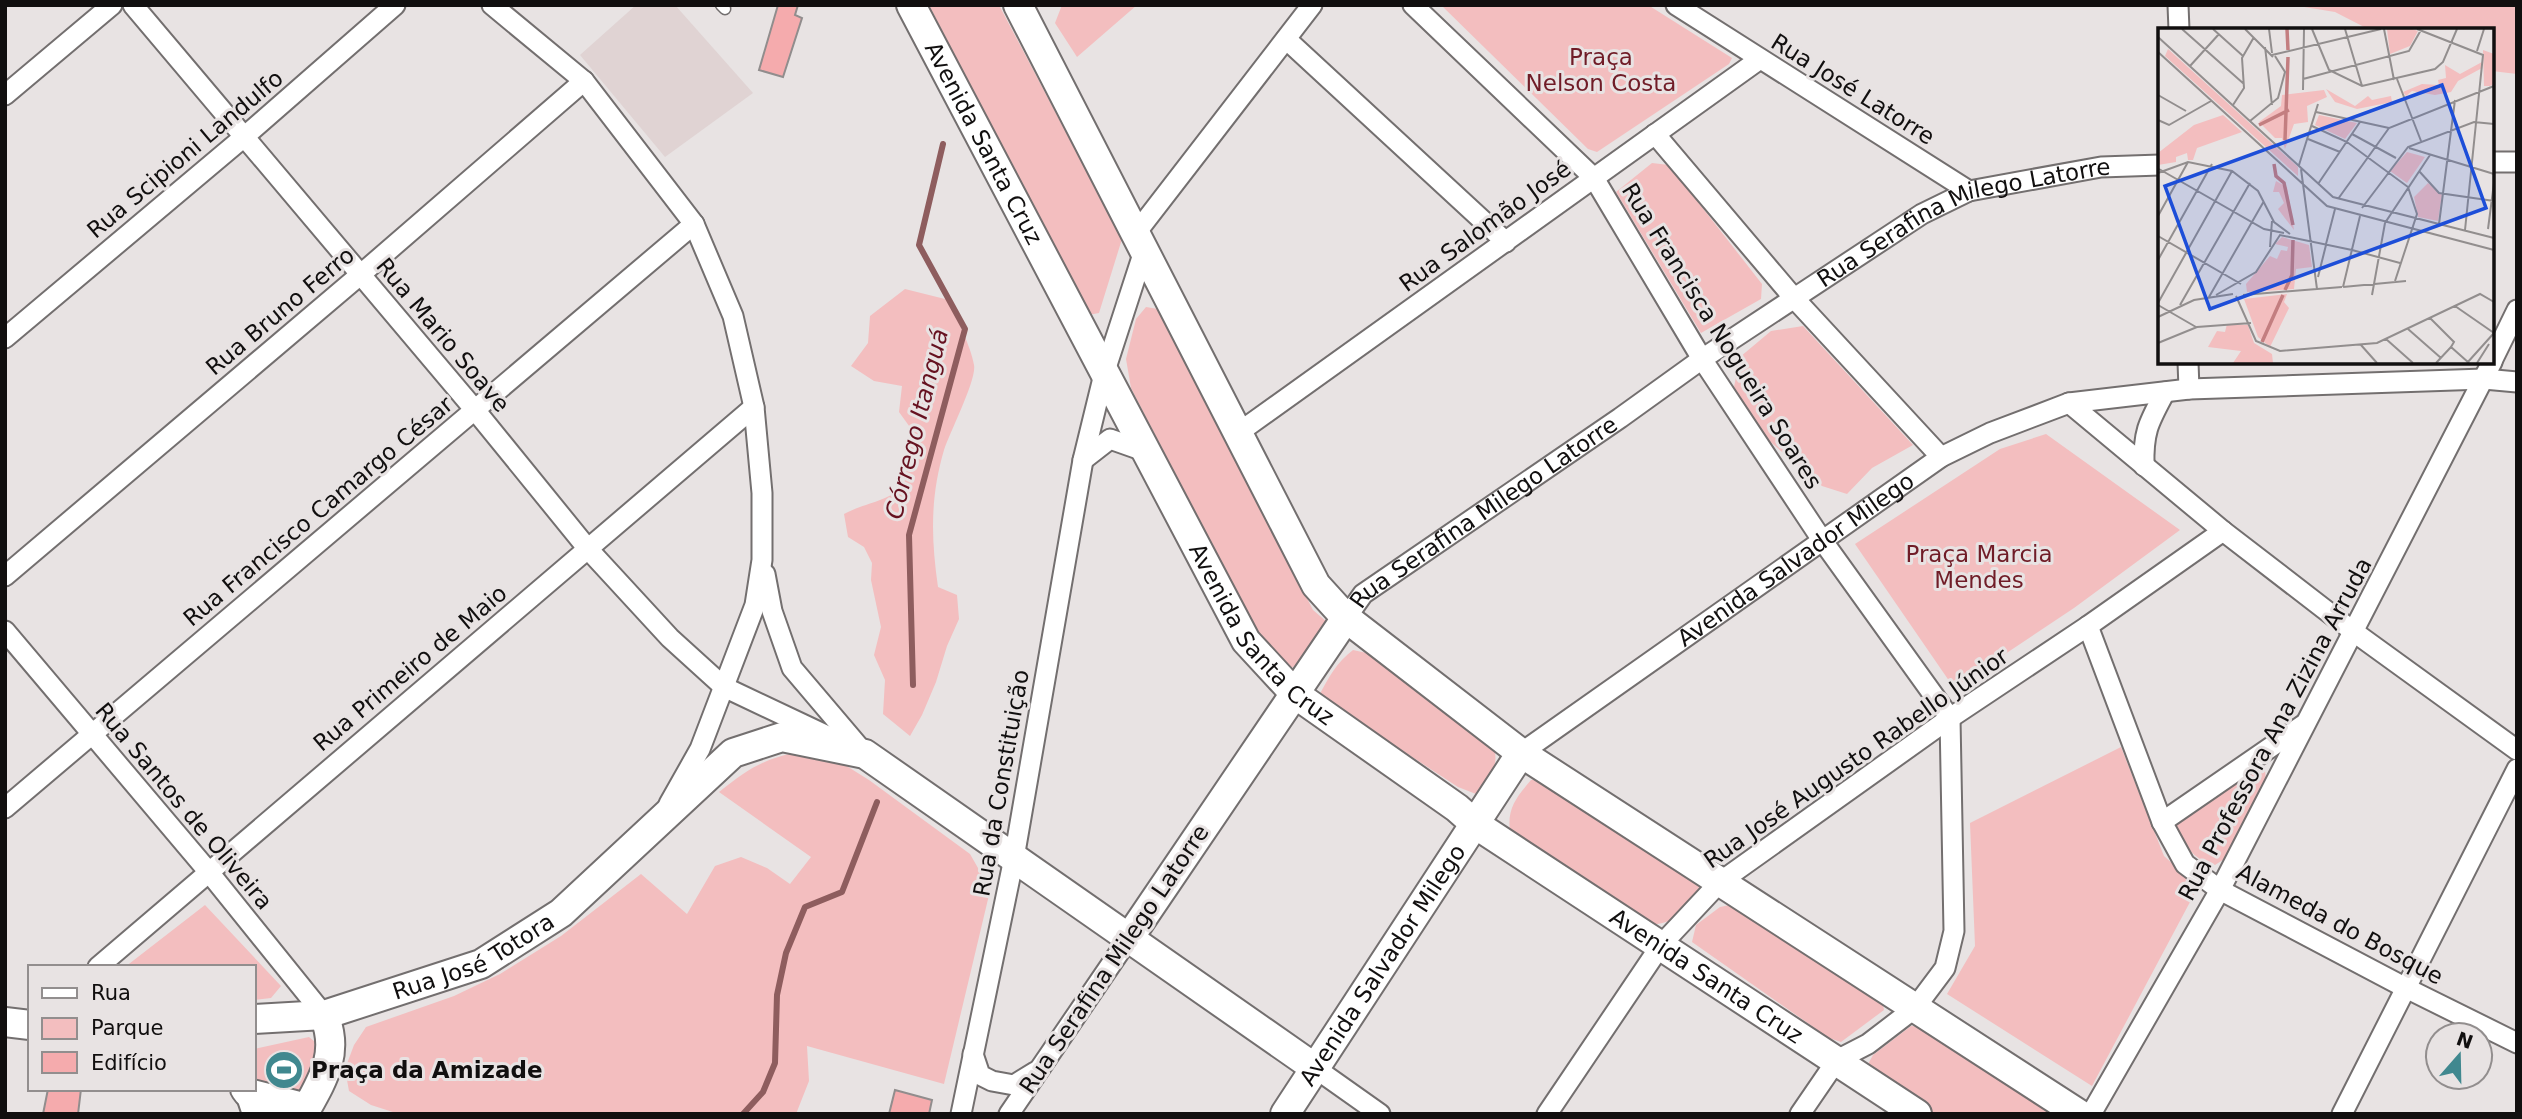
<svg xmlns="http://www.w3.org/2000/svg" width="2522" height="1119" viewBox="0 0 2522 1119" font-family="'DejaVu Sans',sans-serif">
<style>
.built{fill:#e0d3d3}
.green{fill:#f3bebf}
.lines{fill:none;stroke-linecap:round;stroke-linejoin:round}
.stream{stroke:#8e5d5e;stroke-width:6}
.building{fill:#f5abad;stroke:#918d8d;stroke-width:2}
.service-casing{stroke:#736f6f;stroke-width:13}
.minor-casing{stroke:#736f6f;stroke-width:23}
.tertiary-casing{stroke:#736f6f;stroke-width:28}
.secondary-casing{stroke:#736f6f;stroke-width:32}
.service{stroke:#fff;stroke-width:10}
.minor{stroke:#fff;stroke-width:19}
.tertiary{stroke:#fff;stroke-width:24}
.secondary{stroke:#fff;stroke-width:28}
.labels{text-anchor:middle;stroke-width:6;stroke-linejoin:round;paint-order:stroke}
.park-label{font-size:23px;fill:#701c27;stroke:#e8e3e3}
.street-label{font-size:23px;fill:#110f0f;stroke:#e8e3e3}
.poi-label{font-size:23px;font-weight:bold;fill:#110f0f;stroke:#e8e3e3;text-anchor:start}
.water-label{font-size:24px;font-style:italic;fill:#661120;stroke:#e8e3e3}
.inset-river{fill:none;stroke:#c37e80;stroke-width:3.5}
.inset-road{fill:none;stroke:#928e8e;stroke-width:2}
.view{fill:#1d4ed8;fill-opacity:0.15;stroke:#1d4ed8;stroke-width:3.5}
.inset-edge{fill:none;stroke:#110f0f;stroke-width:3.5}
</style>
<rect width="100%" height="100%" fill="#e8e3e3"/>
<path class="built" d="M636,5H675L753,93L665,157L580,55Z"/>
<path class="green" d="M929,5H999L1122,239L1099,313L1088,315Z
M1062,5H1137L1077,57L1055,23Z
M1441,5H1648L1732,58L1729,64L1597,152L1588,149Z
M2292,5H2517V74L2492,71V30H2370L2335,12Z
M1652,163L1669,165L1762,284L1761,299L1701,333L1616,192Z
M905,289L949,300C956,318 971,346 974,365C977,379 950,432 944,450C930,498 931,538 938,587L957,595L959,619L947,646L936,682L922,715L910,736L883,714L885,680L874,655L881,627L871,580L872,563L864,547L848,537L844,514C867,502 884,503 904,486L912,430L899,412L902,386L874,381L851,366L868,343L870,316Z
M1146,307L1158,309L1166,324L1313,610L1327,622L1303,663L1288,669L1264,646L1131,388L1126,359L1136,319Z
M1803,326L1913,445L1872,468L1847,494L1822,486L1760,433L1734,387L1740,357L1771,331Z
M2046,434L2180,530L2074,608L1954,688L1855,544L2000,449Z
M1353,650L1371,654L1491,740C1502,764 1491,776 1476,794L1458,787L1319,696C1328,678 1337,662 1353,650Z
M2121,747L2164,856L2198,887L2092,1086L1947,994L1975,946L1970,823Z
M793,753L820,756L845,765L869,780L970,854L986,882L989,895L944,1084L807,1046L809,1081L796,1114H399L371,1105L349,1091L345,1069L354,1045L366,1027L454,996L500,974L561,936L641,874L687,914L715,866L741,857L767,868L790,884L811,857L719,792C746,771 759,761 793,753Z
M2254,770L2265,771L2266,780L2226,858L2215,865C2191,859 2185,844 2173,824Z
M1551,779L1700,880C1699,904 1674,926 1650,924L1510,832C1507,808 1516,798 1531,780Z
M1739,903L1881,995L1884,1010L1841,1042L1829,1038L1692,942L1696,925L1720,907Z
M205,905L281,986L271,998L254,1000V967H125Z
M1911,1026L1923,1027L2058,1114H1930L1867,1066L1873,1055Z
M309,1037L320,1046L306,1089L298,1094L256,1081L254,1076V1049Z"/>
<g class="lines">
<path class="stream" d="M913,685L909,535L965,329L919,245L943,144
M743,1114L763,1092L775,1063L777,995L786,953L805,907L842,892L877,802"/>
</g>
<path class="building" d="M778,5H798L795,15L802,18L783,77L759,70Z
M48,1089H81L78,1114H43Z
M895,1090L932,1100L929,1114H889Z"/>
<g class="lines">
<defs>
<path id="service" d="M721,5L725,9"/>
<g id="minor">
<path d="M133,5L475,410L588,549L670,638L724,687L836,740"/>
<path d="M492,5L584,81L694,224L733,316L754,407L762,493V560L755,605L700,749L669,804"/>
<path d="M1413,5L1594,178L1702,359L1822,540L1950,718L1954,931L1945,968L1915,1008L1868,1044L1837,1060L1800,1114"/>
<path d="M1676,5L1969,191"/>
<path d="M2178,5L2179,30"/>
<path d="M1286,39L1506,242"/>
<path d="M5,95L112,5"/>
<path d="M1655,134L1793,297L1941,457"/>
<path d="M2492,162H2517"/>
<path d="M1136,233L1312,5"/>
<path d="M5,338L244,137L395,5"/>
<path d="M2492,361L2517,310"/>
<path d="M2188,362L2189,389"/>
<path d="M2069,403L2223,531L2354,632L2517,750"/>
<path d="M1238,433L1760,59"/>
<path d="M1083,460L1110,439L1144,451"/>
<path d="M2144,466C2143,431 2149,422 2165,392"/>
<path d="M765,574L772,611L792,668L865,754"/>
<path d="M5,576L360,275L584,81"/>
<path id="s1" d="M1346,618L1363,594L1620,418L1702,359L1922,214L1969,191L2101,167L2160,165"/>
<path d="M2088,626L2162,822L2185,864L2220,890L2406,988L2517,1043"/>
<path d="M5,631L208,871L324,1015"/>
<path id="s2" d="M1521,753L1941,457L1990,433L2069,403L2189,389L2484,379L2517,382"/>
<path d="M5,808L694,224"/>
<path d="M2162,822L2303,725"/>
<path d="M98,967L754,407"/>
<path d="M973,1054L980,1075L992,1081L1014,1085L1035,1072"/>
<path d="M1315,1068L1380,1114"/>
<path d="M961,1114L1014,858L1083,460L1104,374L1144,251"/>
<path d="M1009,1114L1129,938"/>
<path d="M1547,1114L1661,945L1720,882L1950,718L2088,626L2223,531"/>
<path d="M2091,1114L2220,890L2492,362"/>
<path d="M2342,1114L2517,769"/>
</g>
<path id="tertiary" d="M248,1093L255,1114"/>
<g id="secondary">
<path id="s3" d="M911,5L1246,641L1295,694L1457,808L1475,824L1917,1114"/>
<path d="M1018,5L1316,585L1346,618L1521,753L2079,1114"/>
<path d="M1129,938L1346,618"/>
<path id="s4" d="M254,1019L324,1015L481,964L561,913L733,753L782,737L865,754L1315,1068"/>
<path d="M5,1022L30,1025"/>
<path d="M245,1089L248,1093L307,1108C325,1076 339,1051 324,1015"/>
<path id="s5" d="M1285,1114L1521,753"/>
</g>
</defs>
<use href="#service" class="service-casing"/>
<use href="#minor" class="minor-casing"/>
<use href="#tertiary" class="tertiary-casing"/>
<use href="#secondary" class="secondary-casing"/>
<use href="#service" class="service"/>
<use href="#minor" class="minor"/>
<use href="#tertiary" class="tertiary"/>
<use href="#secondary" class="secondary"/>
</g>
<defs>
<symbol id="stadium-disc" viewBox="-11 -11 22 22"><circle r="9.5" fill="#40888f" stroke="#e8e3e3"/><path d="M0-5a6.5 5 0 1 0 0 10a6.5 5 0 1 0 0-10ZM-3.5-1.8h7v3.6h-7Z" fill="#fff"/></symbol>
</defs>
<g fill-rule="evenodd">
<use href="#stadium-disc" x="262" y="1048" width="44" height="44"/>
</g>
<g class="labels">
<g class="park-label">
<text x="1601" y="65">Praça<tspan x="1601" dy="26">Nelson Costa</tspan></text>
<text x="1979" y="562">Praça Marcia<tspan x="1979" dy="26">Mendes</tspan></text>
</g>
<g class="street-label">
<text transform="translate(1853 89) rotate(32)" y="8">Rua José Latorre</text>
<text dy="8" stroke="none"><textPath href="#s3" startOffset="156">Avenida Santa Cruz</textPath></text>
<text transform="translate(185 154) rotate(-40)" y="8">Rua Scipioni Landulfo</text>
<text transform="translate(1485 226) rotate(-36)" y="8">Rua Salomão José</text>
<text dy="8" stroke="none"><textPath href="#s1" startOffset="742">Rua Serafina Milego Latorre</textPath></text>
<text transform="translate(280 311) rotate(-40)" y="8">Rua Bruno Ferro</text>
<text transform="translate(443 335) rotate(50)" y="8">Rua Mario Soave</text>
<text transform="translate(1722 336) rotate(58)" y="8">Rua Francisca Nogueira Soares</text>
<text transform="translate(318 511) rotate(-40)" y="8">Rua Francisco Camargo César</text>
<text dy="8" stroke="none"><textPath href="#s1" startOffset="175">Rua Serafina Milego Latorre</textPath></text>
<text dy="8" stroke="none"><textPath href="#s2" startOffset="336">Avenida Salvador Milego</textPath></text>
<text dy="8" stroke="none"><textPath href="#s3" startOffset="723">Avenida Santa Cruz</textPath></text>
<text transform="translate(410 668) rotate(-40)" y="8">Rua Primeiro de Maio</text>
<text transform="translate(2275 729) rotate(-62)" y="8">Rua Professora Ana Zizina Arruda</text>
<text transform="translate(1856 758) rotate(-35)" y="8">Rua José Augusto Rabello Júnior</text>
<text transform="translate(1001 783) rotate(-80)" y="8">Rua da Constituição</text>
<text transform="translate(184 806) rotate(50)" y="8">Rua Santos de Oliveira</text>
<text transform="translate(2340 924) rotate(28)" y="8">Alameda do Bosque</text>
<text dy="8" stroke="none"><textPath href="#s4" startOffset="231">Rua José Totora</textPath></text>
<text transform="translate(1114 959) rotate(-56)" y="8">Rua Serafina Milego Latorre</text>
<text dy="8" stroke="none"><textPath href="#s5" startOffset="178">Avenida Salvador Milego</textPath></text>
<text dy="8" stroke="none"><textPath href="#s3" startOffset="1290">Avenida Santa Cruz</textPath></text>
</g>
<g class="poi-label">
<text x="311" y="1078">Praça da Amizade</text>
</g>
<g class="water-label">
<text transform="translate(917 424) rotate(-76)" y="8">Córrego Itanguá</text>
</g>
</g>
<g transform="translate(2158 28)">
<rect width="336" height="336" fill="#e8e3e3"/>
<path d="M229,1H254L260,3L252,18L232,26ZM10,21L140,139V148L7,28ZM325,22L336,26V56L332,58H326ZM324,34V40L300,53L293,64L277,67L254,63L248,68L245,64L264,56L281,57L280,52L288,50L287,37L302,46ZM168,61L197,78L210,68L214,72L233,68L234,74L199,81L177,74ZM166,62L169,69L149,78L150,94L136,96L127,121L124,110H117L101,94L123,78L124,67ZM65,87L84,104L39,120L35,132H30L29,125L18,129V134L0,137V125L36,97ZM161,87L199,95L187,111L157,97ZM249,124L267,129L249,155L232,143ZM118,153L129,159L136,202L120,181L126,175L121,164H115ZM270,155L284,167L280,193L260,189L256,169ZM124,209L151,217L154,239L138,241L136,261L89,264L88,256L112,228L119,231L123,222L129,223L130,219L117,216ZM129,266L126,274L131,280L112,319L100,309L86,271ZM69,296L90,297L96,315L114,326L115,335H75L83,323L50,319L59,303L67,304Z" fill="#f3bebf"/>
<path class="inset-river" d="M129,1L130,22M101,97L131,82M127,112L130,29M116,136L118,148L126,155L135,197M127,262L134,247L135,212M104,314L125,267"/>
<path class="inset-road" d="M24,1L86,56M55,1L85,28M87,1L115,29M111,1L114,25M154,1L171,42L204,58L277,41L285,34L299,1M187,1L204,58M226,1L236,52M259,1L325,27L307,202M0,9L175,169L336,210M107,19L114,77M319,23L326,1M0,24L169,178L336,222M114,27L223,1M32,38L61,6M145,51L251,23L263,2M239,51L263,113M145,62L146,1M0,67L28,83M75,77L86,60L84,30L96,9M158,84L231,100M0,92L11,97L53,73M92,93L120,70L127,44L117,28M154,98L189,114L250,159L259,186L237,253M194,106L238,130M150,111L182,124M251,120L336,146M141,137L160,76M1,141L106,201L126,205M143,141L159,261M261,143L281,165L336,173M0,145L30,134L74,143L100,163L116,194L132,206M160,156L202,94M180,171L231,100L336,58M204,180L250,119L316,94L336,96M0,188L30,134M281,196L297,72M330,201L336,155M0,208L83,256M168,216L177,181M112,219L114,193M194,222L242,235M0,232L54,136M160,249L168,217M185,259L248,253M185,259L202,188M58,267L98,244L122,207L194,222M85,267L184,259M214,267L227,195L272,127M78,268L98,313L122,323L219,315L322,266L336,274M51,269L106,173M0,275L74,143M0,277L38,299M22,277L92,155M297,278L336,305M0,289L36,272L75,266M272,290L296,314L293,319M250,301L283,330M228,311L255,335M0,315L39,299L93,295M203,317L219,335M293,319L311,335M278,335L293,319M309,335L336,305M319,335L331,316"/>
<path class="view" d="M284,57L328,180L52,281L7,158Z"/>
<rect width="336" height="336" class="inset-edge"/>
</g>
<rect width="2522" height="1119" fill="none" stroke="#110f0f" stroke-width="14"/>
<rect x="28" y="965" width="228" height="126" fill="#e8e3e3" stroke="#928e8e" stroke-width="2"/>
<rect x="42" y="988" width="35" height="10" fill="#ffffff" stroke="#928e8e" stroke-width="2"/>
<text x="91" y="1000" font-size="21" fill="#110f0f">Rua</text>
<rect x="42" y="1018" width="35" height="21" fill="#f3bebf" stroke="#928e8e" stroke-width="2"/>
<text x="91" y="1035" font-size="21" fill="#110f0f">Parque</text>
<rect x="42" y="1052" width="35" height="21" fill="#f5abad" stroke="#928e8e" stroke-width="2"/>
<text x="91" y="1070" font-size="21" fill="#110f0f">Edifício</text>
<g transform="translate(2459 1056) rotate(20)"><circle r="33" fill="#e8e3e3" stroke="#928e8e" stroke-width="2"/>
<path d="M0-5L12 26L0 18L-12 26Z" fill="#40888f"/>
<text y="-10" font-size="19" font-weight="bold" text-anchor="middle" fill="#110f0f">N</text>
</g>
</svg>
